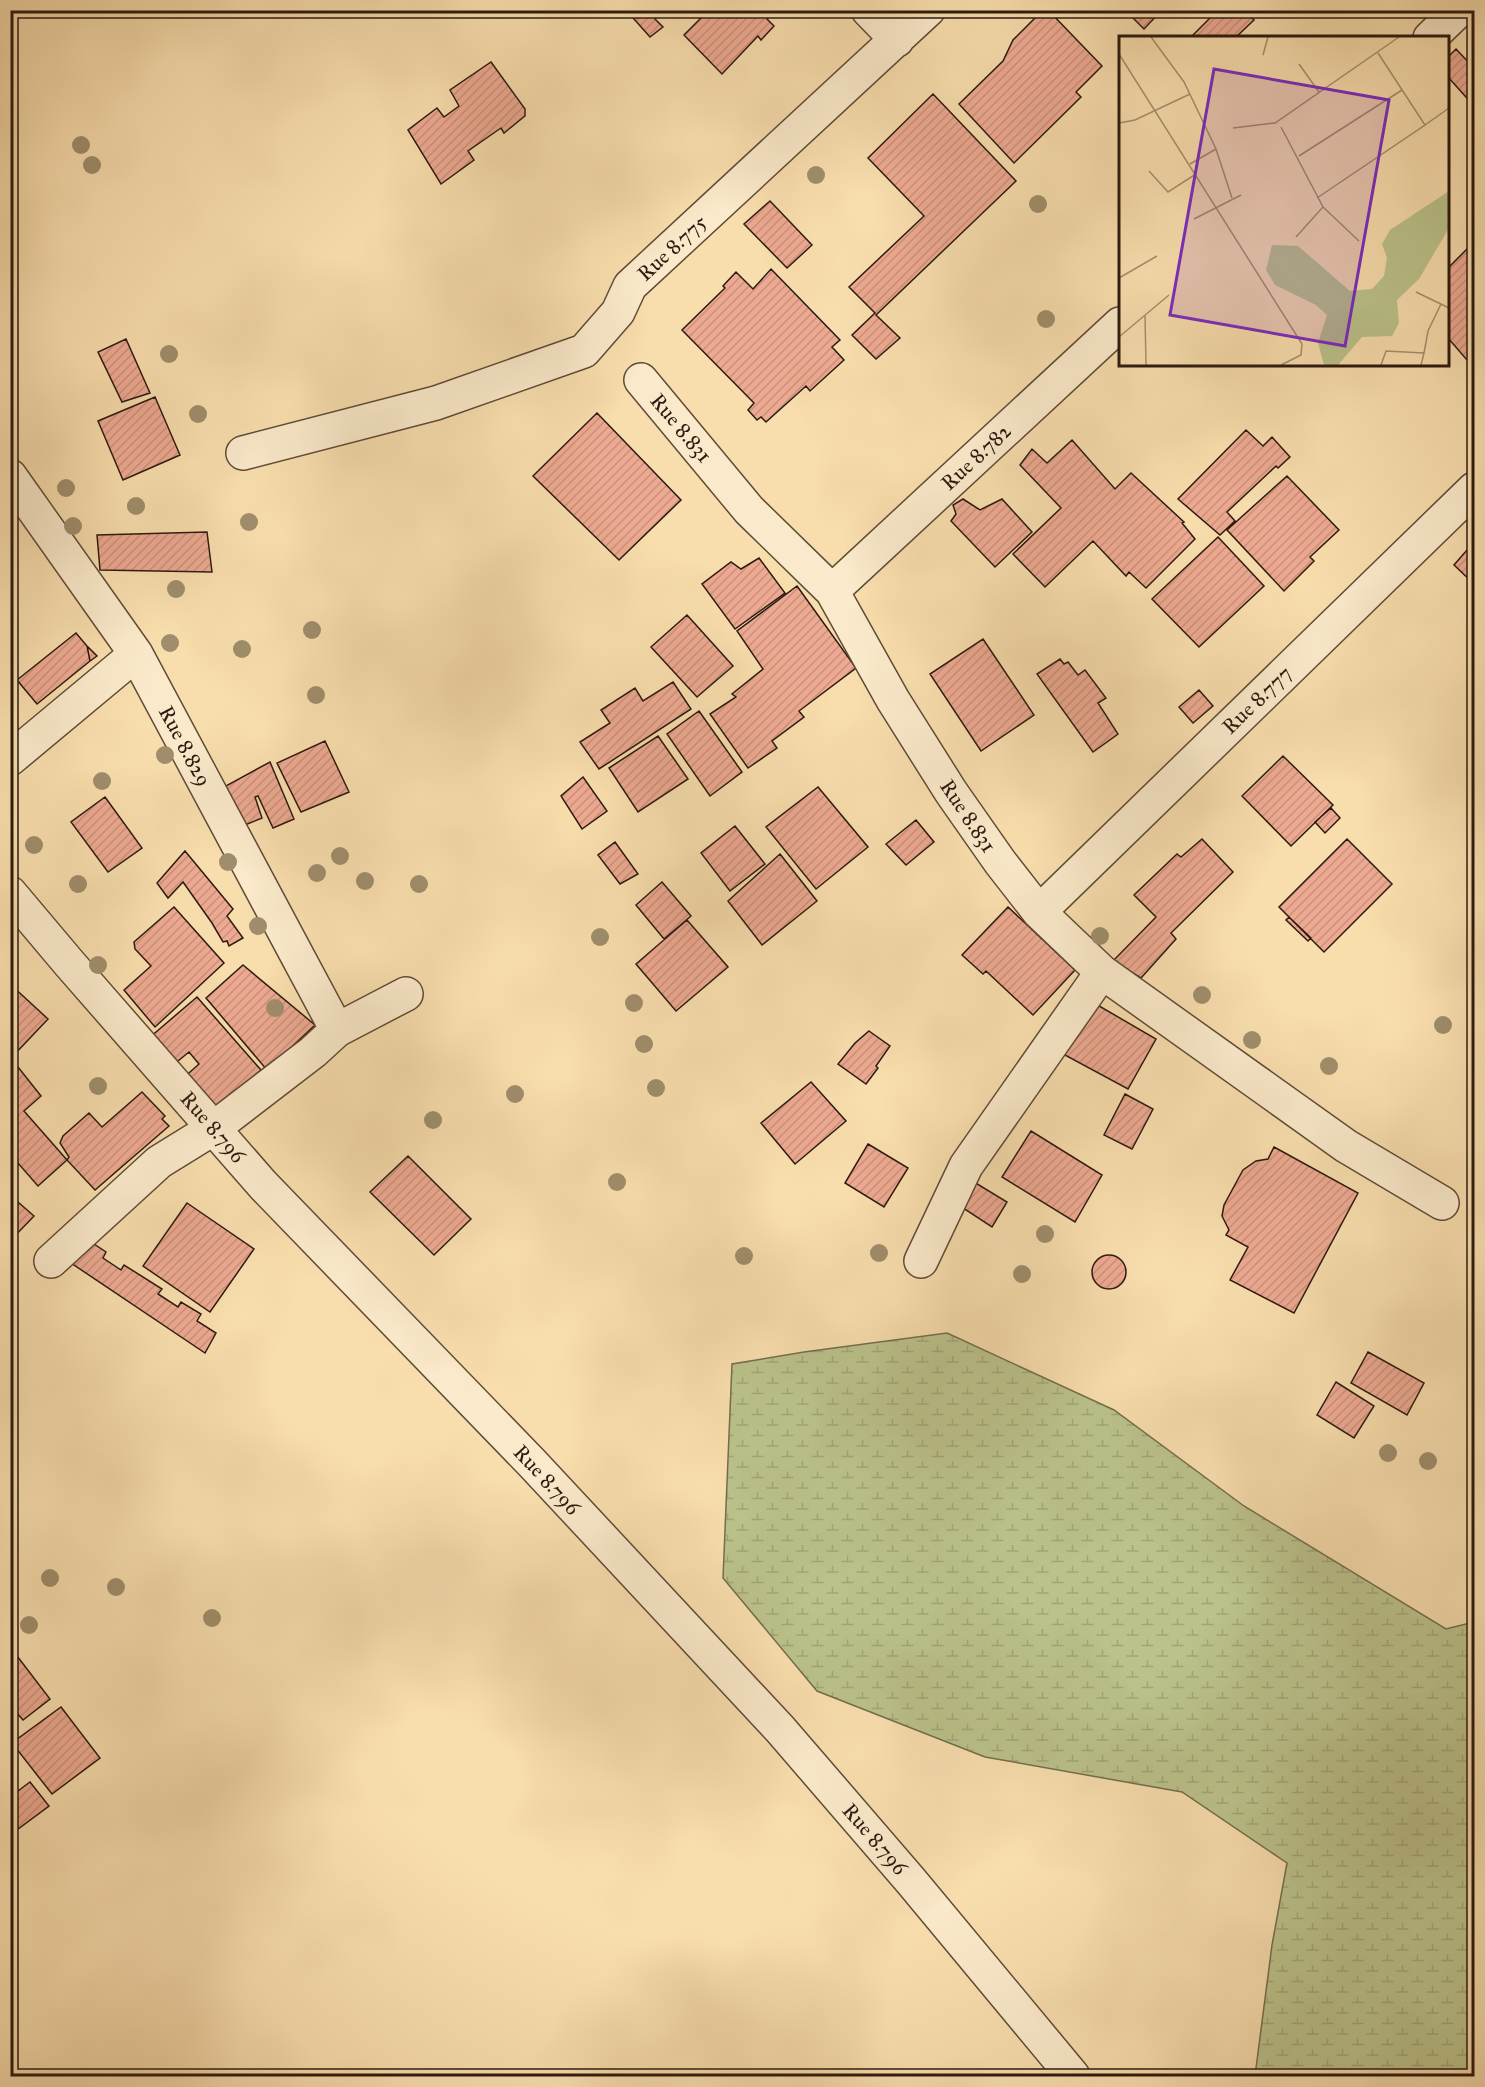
<svg xmlns="http://www.w3.org/2000/svg" width="1485" height="2087" viewBox="0 0 1485 2087" font-family="'IM FELL Great Primer',serif">
<style>
.wetland{fill:url(#wetland-marsh);stroke:#746e4e;stroke-width:1.5}
.building{fill:url(#building-hatch);stroke:#2c1a10;stroke-width:1.5}
.lines{fill:none;stroke-linecap:round;stroke-linejoin:round}
.minor-casing{stroke:#5f4b37;stroke-width:36}
.minor{stroke:#fae9ca;stroke-width:33}
.tree{fill:#9f8d6b}
.labels{text-anchor:middle;stroke-width:4.5;stroke-linejoin:round;paint-order:stroke}
.street-label{font-size:21px;fill:#2c1a10;stroke:#fae9ca}
.inset-road{fill:none;stroke:#a68f6e;stroke-width:1.5}
.view{fill:#7b2cbf;fill-opacity:0.15;stroke:#7b2cbf;stroke-width:3}
.inset-edge{fill:none;stroke:#2c1a10;stroke-width:3}
</style>
<defs>
<pattern id="wetland-marsh" width="20" height="14" patternUnits="userSpaceOnUse" patternTransform="scale(1.5)"><rect width="20" height="14" fill="#bbc28b"/><path d="M1 5h8M5 5V1M11 12h8M15 12V8" fill="none" stroke="#a1a677"/></pattern>
<pattern id="building-hatch" width="6" height="6" patternUnits="userSpaceOnUse" patternTransform="scale(1.5)"><rect width="6" height="6" fill="#eda991"/><path d="M-1 1l2-2M0 6l6-6M5 7l2-2" fill="none" stroke="#cb917c"/></pattern>
</defs>
<rect width="100%" height="100%" fill="#f8ddad"/>
<filter id="stains"><feTurbulence type="fractalNoise" baseFrequency=".00333" numOctaves="4"/><feColorMatrix values="0 0 0 0 .2 0 0 0 0 .09 0 0 0 0 .02 0 0 0 .5 -.17"/></filter>
<radialGradient id="worn" r=".72"><stop offset=".6" stop-color="#630" stop-opacity="0"/><stop offset="1" stop-color="#630" stop-opacity=".3"/></radialGradient>
<path class="wetland" d="M947,1333L1114,1410L1244,1506L1446,1629L1474,1622V2076H1255L1272,1945L1287,1863L1182,1792L985,1757L817,1691L723,1578L732,1364L804,1352Z"/>
<path class="building" d="M626,10H665L655,19L663,27L650,37Z
M694,10H775L767,19L774,26L761,40L758,36L722,74L684,35L701,18Z
M1043,10H1048L1102,66L1076,92L1081,97L1014,163L959,104L1003,61L1013,40Z
M1125,10H1162L1144,29Z
M1218,10H1244L1254,20L1235,38H1190Z
M1456,49L1474,68V106L1448,77V57Z
M491,62L525,109V116L504,133L501,128L468,151L474,160L441,184L408,130L437,108L444,117L459,106L450,90Z
M933,94L1016,181L876,315L900,338L876,359L852,335L875,313L849,287L924,216L868,158Z
M770,201L812,245L787,268L744,224Z
M1474,242V366L1473,367L1448,338V268Z
M771,269L840,340L832,347L844,360L810,391L806,386L766,422L761,417L757,420L748,410L754,403L682,330L725,288L723,286L736,272L753,289Z
M126,339L150,393L122,402L98,352Z
M155,397L180,455L123,480L98,421Z
M597,413L681,500L619,560L533,476Z
M1246,430L1263,446L1272,437L1290,457L1278,468L1276,466L1227,512L1235,521L1220,535L1178,499Z
M1072,440L1115,489L1131,473L1184,522L1182,523L1195,539L1146,588L1129,572L1126,576L1093,541L1045,587L1013,554L1061,508L1020,465L1032,449L1047,463Z
M1287,476L1339,530L1310,557L1314,561L1284,591L1227,530Z
M963,499L980,510L1002,499L1032,532L995,567L951,521L956,514L953,505Z
M207,532L212,572L100,570L97,535Z
M1218,537L1264,586L1199,647L1152,599Z
M1474,542V584L1454,565Z
M759,558L785,593L735,629L702,584L731,562L741,569Z
M797,586L856,668L799,711L804,717L772,741L777,748L748,768L710,714L736,697L732,694L763,669L737,631Z
M687,615L733,666L697,697L651,647Z
M76,633L87,646L90,661L37,704L17,680Z
M983,639L1034,715L981,751L930,674Z
M87,646L97,656L90,661Z
M1060,659L1064,664L1068,662L1078,675L1085,670L1106,698L1098,703L1118,734L1093,752L1037,674Z
M673,682L691,709L599,769L580,742L610,723L601,710L635,688L643,701Z
M1199,690L1213,706L1193,723L1179,707Z
M699,711L742,772L710,796L667,734Z
M658,736L688,779L638,812L609,768Z
M325,741L349,792L301,812L277,763Z
M1283,756L1333,805L1291,846L1242,796Z
M270,762L294,819L273,828L258,796L255,797L262,818L240,827L224,787Z
M583,777L607,811L582,829L561,796Z
M818,787L868,847L816,889L766,827Z
M105,797L142,848L108,872L71,822Z
M1331,808L1340,818L1325,833L1315,822Z
M916,820L934,842L906,865L886,844Z
M735,826L765,864L730,891L701,853Z
M1202,839L1233,872L1171,933L1176,939L1141,978L1113,961L1156,917L1134,895L1177,854L1181,857Z
M1347,839L1392,884L1324,952L1279,907Z
M615,842L638,874L620,884L598,855Z
M185,851L233,909L227,916L243,938L229,946L227,941L223,942L212,923L183,882L168,898L157,883Z
M780,854L817,901L762,945L728,901Z
M662,882L691,916L664,939L636,905Z
M174,907L224,963L155,1027L124,990L151,966L135,949L134,942Z
M1008,907L1075,970L1033,1015L986,971L983,974L962,955Z
M1289,917L1311,938L1308,941L1286,920Z
M687,920L728,967L676,1011L636,964Z
M243,965L315,1025L267,1070L206,998Z
M10,984L48,1019L10,1059Z
M197,997L261,1070L209,1114L180,1081L199,1064L189,1052L173,1065L149,1038Z
M1094,1003L1156,1039L1128,1089L1063,1054Z
M869,1031L890,1046L876,1066L878,1068L866,1084L838,1064L855,1043Z
M14,1062L41,1096L24,1111L67,1160L38,1186L10,1154V1065Z
M811,1082L846,1121L795,1164L761,1123Z
M142,1092L165,1116L162,1119L169,1126L95,1190L67,1160L69,1157L60,1143L63,1136L89,1113L102,1127Z
M1125,1094L1153,1109L1132,1149L1104,1135Z
M1031,1131L1102,1175L1075,1222L1002,1177Z
M868,1144L908,1168L884,1207L845,1183Z
M1274,1147L1358,1193L1294,1313L1230,1280L1248,1247L1226,1235L1229,1230L1222,1216L1224,1205L1243,1170L1256,1161L1268,1159Z
M408,1156L471,1219L434,1255L370,1192Z
M974,1182L1007,1202L992,1227L960,1206Z
M10,1195L34,1216L10,1241Z
M187,1203L254,1249L210,1312L143,1266Z
M91,1242L106,1252L103,1258L121,1270L124,1265L162,1289L158,1294L178,1307L181,1302L201,1314L197,1321L216,1333L205,1353L68,1261Z
M1092 1272a17 17 0 1 1 34 0a17 17 0 1 1-34 0Z
M1368,1352L1424,1383L1407,1415L1351,1383Z
M1336,1382L1374,1406L1354,1438L1317,1415Z
M14,1652L50,1699L23,1720L10,1705V1654Z
M61,1707L100,1758L52,1794L12,1743Z
M30,1782L49,1806L10,1835V1797Z"/>
<g class="lines">
<defs>
<path id="minor" d="M868,10L897,40
M1430,38L1459,10
M641,380L749,510L832,591L893,700L951,792L1000,862L1039,912L1102,972L966,1166L921,1261
M243,453L436,403L584,351L618,312L630,286L928,10
M10,476L136,654L337,1030
M832,591L1120,324
M10,759L136,654
M10,893L69,963L263,1185L532,1463L780,1729L911,1881L1073,2076
M1039,912L1474,489
M1102,972L1346,1146L1442,1203
M51,1261L159,1162L214,1128L313,1052L337,1030L406,994"/>
</defs>
<use href="#minor" class="minor-casing"/>
<use href="#minor" class="minor"/>
</g>
<g class="tree">
<circle cx="81" cy="145" r="9"/>
<circle cx="92" cy="165" r="9"/>
<circle cx="816" cy="175" r="9"/>
<circle cx="1038" cy="204" r="9"/>
<circle cx="1046" cy="319" r="9"/>
<circle cx="169" cy="354" r="9"/>
<circle cx="198" cy="414" r="9"/>
<circle cx="66" cy="488" r="9"/>
<circle cx="136" cy="506" r="9"/>
<circle cx="249" cy="522" r="9"/>
<circle cx="73" cy="526" r="9"/>
<circle cx="176" cy="589" r="9"/>
<circle cx="312" cy="630" r="9"/>
<circle cx="170" cy="643" r="9"/>
<circle cx="242" cy="649" r="9"/>
<circle cx="316" cy="695" r="9"/>
<circle cx="165" cy="755" r="9"/>
<circle cx="102" cy="781" r="9"/>
<circle cx="34" cy="845" r="9"/>
<circle cx="340" cy="856" r="9"/>
<circle cx="228" cy="862" r="9"/>
<circle cx="317" cy="873" r="9"/>
<circle cx="365" cy="881" r="9"/>
<circle cx="78" cy="884" r="9"/>
<circle cx="419" cy="884" r="9"/>
<circle cx="258" cy="926" r="9"/>
<circle cx="1100" cy="936" r="9"/>
<circle cx="600" cy="937" r="9"/>
<circle cx="98" cy="965" r="9"/>
<circle cx="1202" cy="995" r="9"/>
<circle cx="634" cy="1003" r="9"/>
<circle cx="275" cy="1008" r="9"/>
<circle cx="1443" cy="1025" r="9"/>
<circle cx="1252" cy="1040" r="9"/>
<circle cx="644" cy="1044" r="9"/>
<circle cx="1329" cy="1066" r="9"/>
<circle cx="98" cy="1086" r="9"/>
<circle cx="656" cy="1088" r="9"/>
<circle cx="515" cy="1094" r="9"/>
<circle cx="433" cy="1120" r="9"/>
<circle cx="617" cy="1182" r="9"/>
<circle cx="1045" cy="1234" r="9"/>
<circle cx="879" cy="1253" r="9"/>
<circle cx="744" cy="1256" r="9"/>
<circle cx="1022" cy="1274" r="9"/>
<circle cx="1388" cy="1453" r="9"/>
<circle cx="1428" cy="1461" r="9"/>
<circle cx="50" cy="1578" r="9"/>
<circle cx="116" cy="1587" r="9"/>
<circle cx="212" cy="1618" r="9"/>
<circle cx="29" cy="1625" r="9"/>
</g>
<g class="labels">
<g class="street-label">
<text transform="translate(672 248) rotate(-43)" y="7">Rue 8.775</text>
<text transform="translate(681 428) rotate(50)" y="7">Rue 8.831</text>
<text transform="translate(976 457) rotate(-43)" y="7">Rue 8.782</text>
<text transform="translate(1257 700) rotate(-44)" y="7">Rue 8.777</text>
<text transform="translate(185 746) rotate(62)" y="7">Rue 8.829</text>
<text transform="translate(968 816) rotate(56)" y="7">Rue 8.831</text>
<text transform="translate(213 1127) rotate(49)" y="7">Rue 8.796</text>
<text transform="translate(547 1480) rotate(47)" y="7">Rue 8.796</text>
<text transform="translate(875 1839) rotate(49)" y="7">Rue 8.796</text>
</g>
</g>
<g transform="translate(1119 36)">
<rect width="330" height="330" fill="#f8ddad"/>
<path d="M330,155V192L300,243L278,264L280,287L273,300L243,301L219,329H205L199,307L208,279L197,269L156,249L147,234L153,209L179,210L231,255L253,253L265,240L268,222L263,208L271,194Z" fill="#bbc28b"/>
<path class="inset-road" d="M32,1L65,46L97,113L113,162M0,18L183,308L182,319L162,329M144,19L149,1M180,28L200,56M0,87L16,84L71,58M306,89L330,72M162,91L204,171L177,201M114,92L156,87L280,1M180,120L283,54M71,128L97,113M30,135L49,156L77,138M198,162L306,89L259,17M204,171L240,205M75,183L122,159M0,242L38,220M297,256L330,272M26,279L27,329M0,301L50,259M305,317L309,295L322,268M262,329L267,315L305,317L302,329"/>
<path class="view" d="M95,33L270,64L226,310L51,279Z"/>
<rect width="330" height="330" class="inset-edge"/>
</g>
<rect width="1485" height="2087" fill="none" stroke="#f8ddad" stroke-width="36"/>
<rect x="12" y="12" width="1461" height="2063" fill="none" stroke="#2c1a10" stroke-width="3"/>
<rect x="18" y="18" width="1449" height="2051" fill="none" stroke="#2c1a10" stroke-width="1.5"/>
<rect width="100%" height="100%" filter="url(#stains)"/>
<rect width="100%" height="100%" fill="url(#worn)"/>
</svg>
